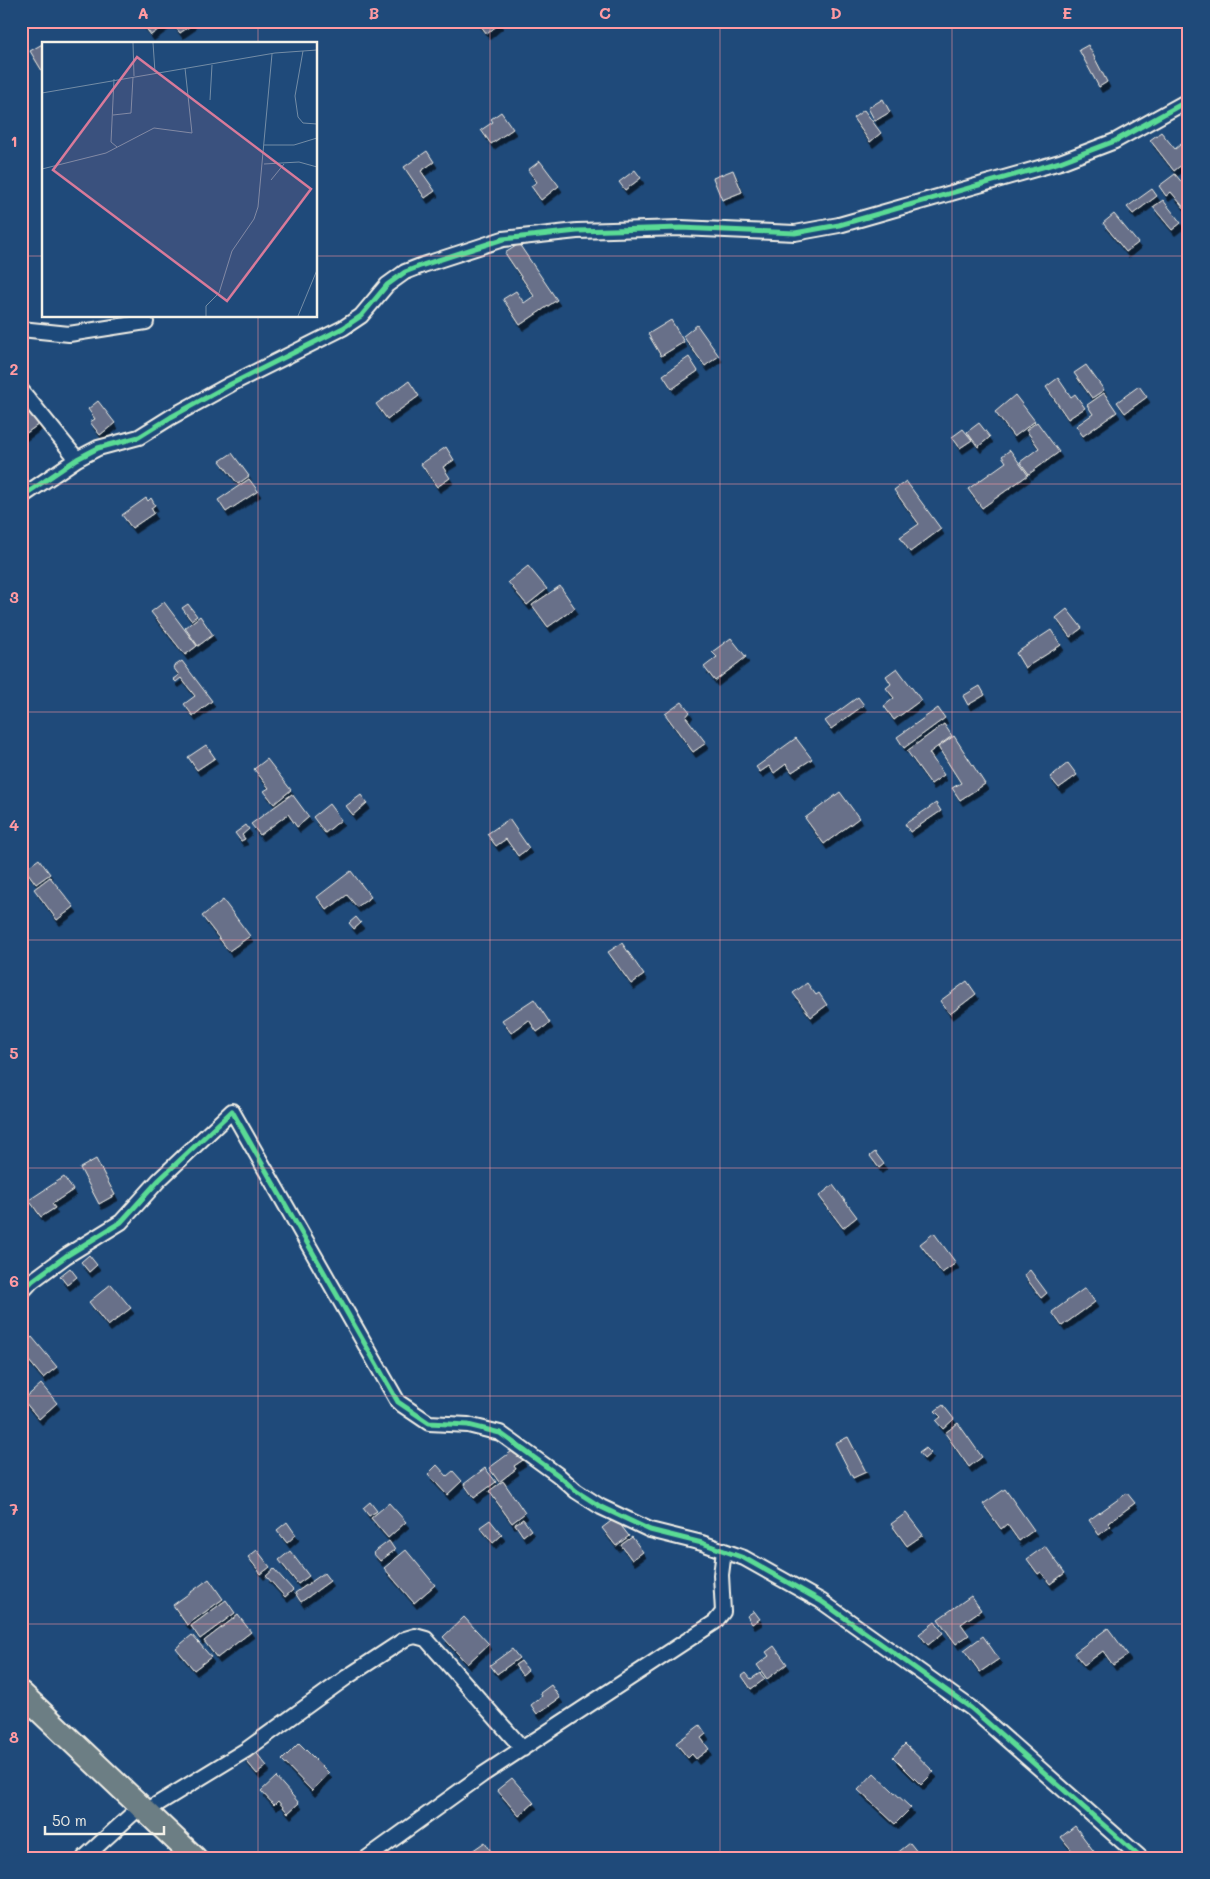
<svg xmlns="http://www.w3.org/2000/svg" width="1210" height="1879" viewBox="0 0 1210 1879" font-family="Mali,sans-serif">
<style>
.building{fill:#676f89;stroke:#f4f1e8;filter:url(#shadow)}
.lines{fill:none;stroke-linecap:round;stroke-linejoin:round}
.street-casing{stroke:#f4f1e8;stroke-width:18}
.primary-casing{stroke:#f4f1e8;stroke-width:26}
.street{stroke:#1f4a7a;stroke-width:14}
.primary{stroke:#6c7e84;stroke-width:22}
.cycleway-casing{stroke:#1f4a7a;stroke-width:8}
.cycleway{stroke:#5adb95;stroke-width:5}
.grid{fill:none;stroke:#ff9aa2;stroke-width:1;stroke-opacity:0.55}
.inset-road{fill:none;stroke:#748da6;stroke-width:1}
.view{fill:#d87a9a;fill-opacity:0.15;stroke:#d87a9a;stroke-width:2.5}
.inset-edge{fill:none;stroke:#f4f1e8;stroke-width:2.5}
.neatline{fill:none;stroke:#ff9aa2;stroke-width:2}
.grid-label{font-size:16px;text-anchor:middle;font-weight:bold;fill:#ff9aa2}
</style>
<defs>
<filter id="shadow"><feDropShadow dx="3" dy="5.5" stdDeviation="0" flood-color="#0009"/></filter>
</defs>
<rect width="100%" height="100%" fill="#1f4a7a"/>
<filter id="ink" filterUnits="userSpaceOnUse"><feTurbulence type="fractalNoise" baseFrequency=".02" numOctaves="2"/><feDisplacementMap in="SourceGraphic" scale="10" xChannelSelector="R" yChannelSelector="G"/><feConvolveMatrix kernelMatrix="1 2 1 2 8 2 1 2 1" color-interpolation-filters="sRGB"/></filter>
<g filter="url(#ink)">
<path class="building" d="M145,21H170L151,35L142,23Z
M171,21H191L193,24L180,33Z
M477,21H498L500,23L487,34Z
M46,42L47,44H44V74L30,51Z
M1088,45L1107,82L1099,87L1079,50Z
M883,99L890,112L875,121L868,108Z
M864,110L881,133L870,142L853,118Z
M501,112L513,129L491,144L481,130L493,122L491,119Z
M1161,132L1175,149L1185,141L1189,145V159L1174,171L1150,140Z
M427,151L434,162L421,171L435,191L425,198L404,167Z
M540,161L559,186L541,200L531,186L537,182L528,170Z
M635,170L641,178L625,190L619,182Z
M733,170L742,192L722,200L713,178Z
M1175,174L1189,191V206L1185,209L1171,192L1166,196L1159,186Z
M1152,189L1157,196L1133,214L1127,207Z
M1163,200L1181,223L1172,230L1153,207Z
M1114,214L1138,243L1126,252L1103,223Z
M519,244L557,300L520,325L503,299L516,291L524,303L534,296L505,253Z
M671,320L684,342L661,356L648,334Z
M697,325L719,356L705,366L683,336Z
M689,357L698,371L672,389L663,375Z
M1086,365L1104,390L1092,398L1074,373Z
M1058,378L1071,397L1075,394L1085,408L1068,419L1046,387Z
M409,381L419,396L387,419L376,404Z
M1139,386L1147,397L1125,413L1117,402Z
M1104,393L1117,412L1083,436L1076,426L1093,414L1087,405Z
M1015,395L1035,421L1014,437L995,412Z
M21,401L39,424L21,437Z
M98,401L115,423L100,435L90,422L95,419L88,409Z
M1037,422L1059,452L1029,474L1020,462L1039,448L1026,430Z
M979,423L990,437L978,447L967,432Z
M963,429L972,440L960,448L952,437Z
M446,447L454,460L443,467L450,478L437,487L421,464Z
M1010,450L1028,475L982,508L968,489L1006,462L1002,456Z
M232,453L249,476L238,484L220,461Z
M249,479L258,491L226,512L218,500Z
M906,481L941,529L910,552L900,537L919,524L894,490Z
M146,498L148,501L151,498L155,505L151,508L154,513L132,528L122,515Z
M528,566L547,589L527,605L508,582Z
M560,586L575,608L548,627L532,605Z
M164,602L197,646L185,655L151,612Z
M188,604L197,616L191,620L182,608Z
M1067,609L1082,628L1070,637L1056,618Z
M200,616L213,635L198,646L185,628Z
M1051,630L1061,645L1025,668L1016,653Z
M731,638L746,657L715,681L704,667L717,657L712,652Z
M182,661L212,701L193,716L184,704L195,696L181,678L176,682L173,679L179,675L173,667Z
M897,668L921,700L894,720L884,706L894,698L886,688L891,684L886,676Z
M980,686L985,695L968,705L963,696Z
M858,697L864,705L831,729L825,721Z
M682,702L690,712L686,717L706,743L693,752L665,714Z
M938,708L945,718L904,748L897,737Z
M944,724L952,736L929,753L944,775L931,784L907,751Z
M954,736L985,784L960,800L952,788L961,783L938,747Z
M796,738L812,759L792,772L786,764L774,773L769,766L760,772L756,767Z
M206,745L215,758L197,770L188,757Z
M267,759L291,790L274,804L264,791L269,788L254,769Z
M1068,763L1077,775L1059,788L1050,777Z
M840,792L859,818L824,844L805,818Z
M292,794L309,817L297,827L288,814L260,835L251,824Z
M361,795L367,803L353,815L346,806Z
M936,803L941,811L910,832L905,824Z
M329,804L341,820L325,833L313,817Z
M509,819L529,848L518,856L506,839L496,846L487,834Z
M246,825L249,829L242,835L245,839L241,841L235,833Z
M39,859L50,874L36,884L25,869Z
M351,871L371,897L357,907L347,895L327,910L317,897Z
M50,877L74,907L57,920L34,889Z
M223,900L250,936L229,951L202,916Z
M356,917L361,923L354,929L349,923Z
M622,943L644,975L631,984L608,952Z
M967,981L976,994L950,1014L940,1001Z
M807,983L816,995L819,993L827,1005L811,1017L793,993Z
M534,999L550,1023L537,1032L529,1020L511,1033L502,1020Z
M875,1152L884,1164L879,1168L870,1156Z
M96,1159L115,1195L99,1204L80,1168Z
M64,1177L73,1190L52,1204L55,1208L41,1217L29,1200Z
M833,1185L857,1217L843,1228L819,1196Z
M934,1233L956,1263L942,1273L920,1244Z
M89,1255L97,1265L89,1272L81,1262Z
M70,1268L77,1277L67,1285L60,1276Z
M1030,1270L1047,1293L1041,1298L1024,1275Z
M111,1284L131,1308L108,1326L89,1302Z
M1085,1288L1095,1302L1062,1326L1052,1312Z
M32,1337L57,1367L43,1378L21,1351V1346Z
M41,1384L57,1403L39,1419L23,1400Z
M943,1405L954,1419L943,1429L936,1421L941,1417L935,1411Z
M958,1423L982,1457L969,1467L945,1433Z
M848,1437L866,1472L853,1478L835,1443Z
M926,1448L931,1453L924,1459L919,1453Z
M515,1449L523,1460L514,1466L516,1469L499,1482L489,1468Z
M437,1465L447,1476L453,1471L462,1481L447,1495L428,1474Z
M485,1468L496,1482L474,1498L464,1484Z
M503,1481L525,1513L512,1523L489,1491Z
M1005,1489L1034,1530L1019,1541L1007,1524L1001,1529L983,1504Z
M1127,1493L1135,1503L1108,1523L1111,1526L1099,1535L1089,1520Z
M370,1502L377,1511L369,1516L363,1508Z
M389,1503L406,1522L388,1538L371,1518Z
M906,1513L923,1535L907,1546L891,1524Z
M615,1518L629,1536L616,1546L602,1528Z
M523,1519L531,1530L523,1536L515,1524Z
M490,1520L502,1535L493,1543L480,1527Z
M287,1522L296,1535L287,1543L277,1530Z
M632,1537L643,1552L632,1560L621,1545Z
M389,1541L395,1550L380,1561L373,1553Z
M1045,1546L1065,1573L1050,1584L1041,1572L1038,1574L1027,1559Z
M257,1550L270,1567L261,1574L248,1557Z
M406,1550L435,1585L414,1603L384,1568Z
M290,1551L309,1576L298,1584L279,1560Z
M274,1569L293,1590L285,1597L266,1576Z
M324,1573L330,1581L301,1602L295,1593Z
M209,1579L223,1599L187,1625L173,1605Z
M971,1596L981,1610L961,1624L969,1635L956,1644L938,1619Z
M226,1600L235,1613L200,1639L191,1626Z
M754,1611L760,1619L752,1624L747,1616Z
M238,1615L251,1632L217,1658L204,1641Z
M464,1617L489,1644L467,1664L443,1637Z
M935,1622L943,1633L928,1645L919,1634Z
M1108,1628L1128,1655L1113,1665L1103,1651L1084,1665L1074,1653Z
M192,1635L211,1657L194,1670L176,1648Z
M983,1636L999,1659L980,1672L964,1650Z
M774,1646L787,1664L767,1679L757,1665L769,1656L766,1652Z
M512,1649L519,1658L497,1674L490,1665Z
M521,1661L528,1670L522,1675L515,1665Z
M746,1673L751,1679L760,1673L765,1679L751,1689L742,1676Z
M551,1685L560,1698L537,1714L531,1705L542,1696L540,1693Z
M700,1725L706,1734L701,1738L709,1749L696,1759L692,1754L688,1758L676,1743Z
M299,1743L329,1773L312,1791L282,1760Z
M905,1744L934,1772L921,1785L893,1757Z
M254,1750L267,1766L257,1774L244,1758Z
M874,1773L911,1808L895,1824L858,1790Z
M276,1777L299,1803L288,1813L278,1801L274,1805L261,1791Z
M512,1778L534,1803L519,1816L497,1790Z
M1075,1826L1098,1857L1097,1858H1078L1061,1837Z
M485,1842L495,1858H472L469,1853Z
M910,1843L922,1858H899L896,1854Z"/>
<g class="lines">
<defs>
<path id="street" d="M21,329L69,334L146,322
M21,390L77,459
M21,497L77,459L98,448L139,437L171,417L231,384L343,328L361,316L387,285L405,272L423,265L503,239L577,231L681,228L795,233L839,225L1060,162L1115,141L1189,100
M21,1293L32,1281L66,1256L121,1222L159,1180L232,1111L398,1402L429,1423L468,1425L500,1433L558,1475L576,1491L601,1507L650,1530L702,1543L744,1558L821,1601L971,1708L1141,1858
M146,1811L246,1750L347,1677L405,1639L415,1636L426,1639L523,1749
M84,1858L141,1806
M367,1858L482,1775L715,1622L723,1612L721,1575L724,1551"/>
<path id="primary" d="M21,1693L195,1858"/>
</defs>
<use href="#street" class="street-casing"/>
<use href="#primary" class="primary-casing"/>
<use href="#street" class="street"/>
<use href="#primary" class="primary"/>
<defs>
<path id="cycleway" d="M21,497L77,459L98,448L139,437L171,417L231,384L343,328L361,316L387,285L405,272L423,265L503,239L577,231L681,228L795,233L839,225L1060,162L1115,141L1189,100
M21,1293L32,1281L66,1256L121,1222L159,1180L232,1111L398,1402L429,1423L468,1425L500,1433L558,1475L576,1491L601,1507L650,1530L702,1543L744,1558L821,1601L971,1708L1141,1858"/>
</defs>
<use href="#cycleway" class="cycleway-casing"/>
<use href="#cycleway" class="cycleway"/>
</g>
</g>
<path class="grid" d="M258,21V44M490,21V1858M720,21V1858M952,21V1858M21,256H44M316,256H1189M258,316V1858M21,484H1189M21,712H1189M21,940H1189M21,1168H1189M21,1396H1189M21,1624H1189"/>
<g transform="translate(42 42)">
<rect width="275" height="275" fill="#1f4a7a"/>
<path class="inset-road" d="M91,1L92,34M111,1L113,30M261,9L253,54L256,75L261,81L275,82M72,37L69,100L75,105M0,51L233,11L275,8M168,58L170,23M71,73L89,71L91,35M222,103H252L275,96M222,122L257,120L275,125M0,127L64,111L112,86L150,91L143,26M229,138L242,122M164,274V264L177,251L190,209L212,177L216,165L230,12M256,274L275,228"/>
<path class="view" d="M95,15L269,147L185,259L11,128Z"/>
<rect width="275" height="275" class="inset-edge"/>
</g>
<rect width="1210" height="1879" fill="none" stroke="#1f4a7a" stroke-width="55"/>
<path d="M45 1826v8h119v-8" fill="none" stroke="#f4f1e8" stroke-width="2.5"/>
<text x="52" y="1826" font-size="15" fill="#f4f1e8" stroke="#1f4a7a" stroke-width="4" paint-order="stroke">50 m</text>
<rect x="28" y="28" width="1154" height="1824" class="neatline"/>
<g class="grid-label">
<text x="143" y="19">A</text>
<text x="374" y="19">B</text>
<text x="605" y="19">C</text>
<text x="836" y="19">D</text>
<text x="1067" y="19">E</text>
<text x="14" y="147">1</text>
<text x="14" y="375">2</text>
<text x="14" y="603">3</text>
<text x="14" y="831">4</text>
<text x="14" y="1059">5</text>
<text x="14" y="1287">6</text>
<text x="14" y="1515">7</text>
<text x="14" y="1743">8</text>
</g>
</svg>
